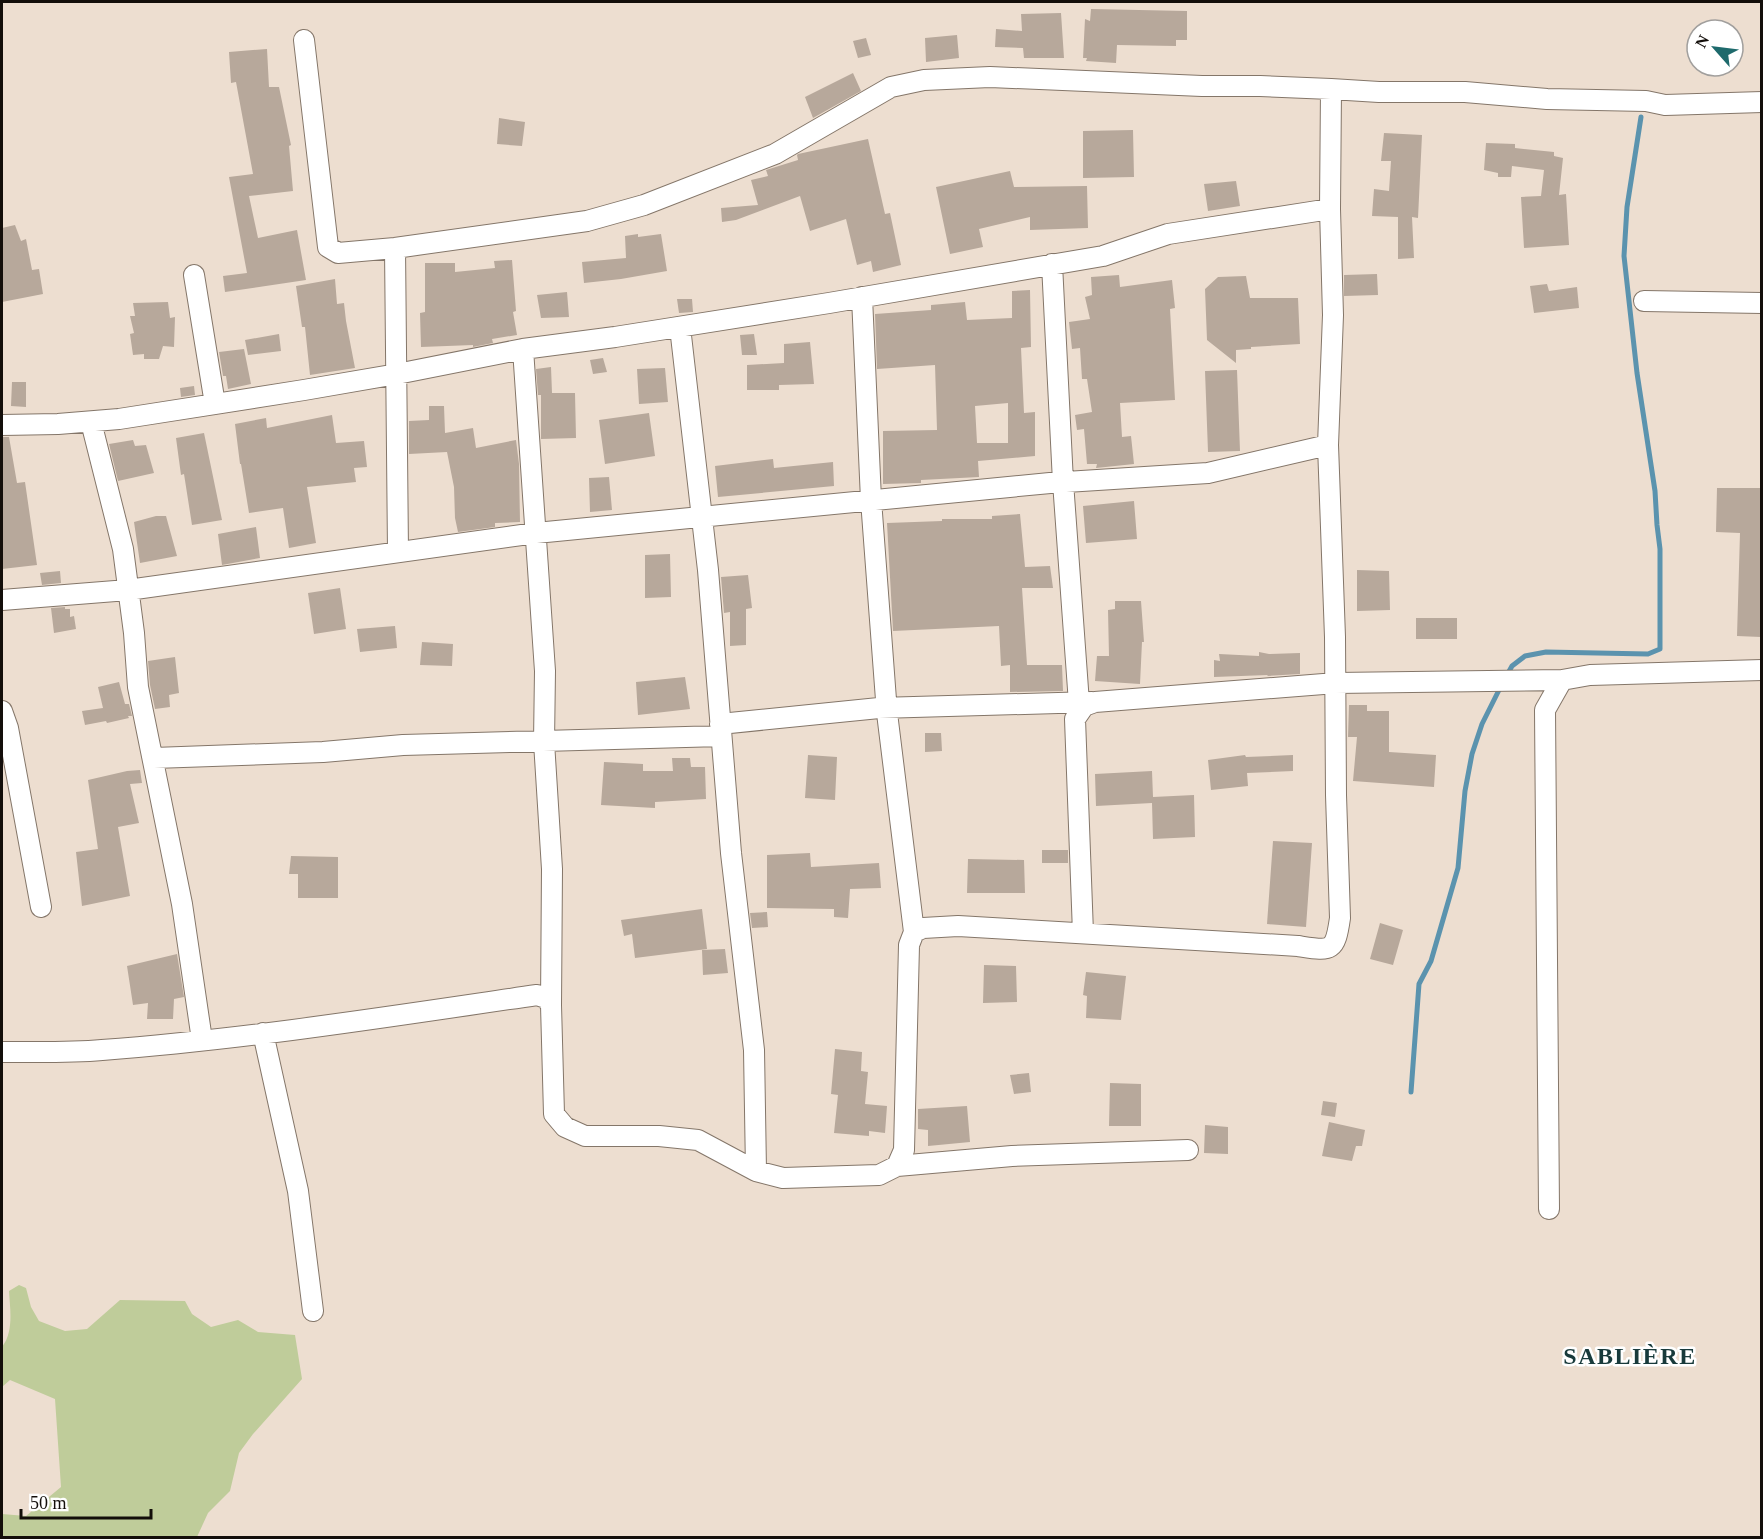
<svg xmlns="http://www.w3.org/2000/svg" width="1763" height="1539" viewBox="0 0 1763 1539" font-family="Georgia,serif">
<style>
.green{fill:#bfcc9a}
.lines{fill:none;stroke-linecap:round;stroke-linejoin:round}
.stream{stroke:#5b93ae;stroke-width:5}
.building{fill:#b7a89b;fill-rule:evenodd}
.minor-casing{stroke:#847669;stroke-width:22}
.minor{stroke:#fff;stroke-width:20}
.labels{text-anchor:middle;stroke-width:5;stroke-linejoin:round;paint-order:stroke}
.district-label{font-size:24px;font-weight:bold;letter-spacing:1.5px;fill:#183a3b;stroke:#fff}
</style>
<rect width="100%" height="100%" fill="#edded0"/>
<path class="green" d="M19,1285L26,1288L31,1307L39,1321L65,1331L87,1329L120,1300L185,1301L192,1314L211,1327L238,1320L258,1332L295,1335L302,1379L253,1434L239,1453L230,1491L208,1513L197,1537H2V1514L26,1516L61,1487L55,1399L10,1380L2,1387V1347C14,1332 10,1309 9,1291Z"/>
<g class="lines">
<path class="stream" d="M1507,675L1512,666L1525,656L1546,652L1648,654L1660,649V549L1657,525L1655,491L1637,373L1624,256L1627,207L1641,117
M1411,1092L1419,984L1431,961L1458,868L1465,791L1472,754L1482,724L1501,686"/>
</g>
<path class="building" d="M1091,9L1187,11V40H1176V46L1117,45L1116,63L1086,61L1087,58H1083L1085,19L1090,21Z
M1061,13L1064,58H1024L1023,48L995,47L996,29L1022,31L1021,14Z
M957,35L959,58L926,62L925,38Z
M866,38L871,55L858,58L853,41Z
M267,49L269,87H279L291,145L289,146L293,191L249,196L258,238L297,230L306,280L225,292L223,276L247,273L229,177L253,174L236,82L231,83L229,52Z
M853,73L861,91L813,118L805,97Z
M499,118L525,122L522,146L497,144Z
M1133,130L1134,177L1083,178V131Z
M1384,133L1422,135L1418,218L1412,217L1414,258L1398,259V217L1372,216L1374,189L1389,191L1391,161H1381Z
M868,139L885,214L890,213L901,265L873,272L871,261L857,265L846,219L810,231L800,196L736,220L722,222L721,208L758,205L751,180L768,176L766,170L798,160L797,155L798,154Z
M1486,143L1515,144V148L1554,152V156L1563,158L1559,195L1566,194L1569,245L1524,248L1521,197L1541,196L1544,170L1512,166L1511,177H1498V173L1484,170Z
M1010,171L1014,187L1087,186L1088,228L1030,230V217L979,229L983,247L950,254L936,187Z
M1236,181L1240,206L1208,211L1204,184Z
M15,225L21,241L26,239L32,270L39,269L43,294L2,302V228Z
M638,234V237L661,234L667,271L621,279L584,283L582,262L626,258L625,236Z
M512,260L516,311L513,312L517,335L492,339L493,343L473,347V345L421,347L420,313L425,312V263H455V272L495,268L494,261Z
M1377,274L1378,295L1344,296V275Z
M1119,275L1120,287L1172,280L1175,308L1170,309L1175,400L1120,403L1122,437L1131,436L1134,464L1096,468L1097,464H1087L1084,429L1077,430L1075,415L1092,412L1087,379H1082L1080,348L1072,349L1069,322L1090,319L1085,297L1092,295L1091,277Z
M1246,276L1250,298H1298L1300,344L1251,347V349L1236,350V363L1207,340L1205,289L1218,277Z
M335,279L337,304L344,303L346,321L355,368L310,375L305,327H302L296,286Z
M1547,284L1549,291L1577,287L1579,308L1534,313L1530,286Z
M1030,290L1031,347L1021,348L1024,413L1035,412V456L978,461L979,477L921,480V483L883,484V431L937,430L935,365L877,369L875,314L931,310V305L965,302L967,320L1012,318V291ZM1008,403V443H977L975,406Z
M567,292L569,317L541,318L537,295Z
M677,299H692L693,312L679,313Z
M168,302L170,318L175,317L174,347L163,346L159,359H144V354L133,355L130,334L134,333L130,316H135L133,303Z
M279,334L281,351L248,355L245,340Z
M754,334L757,355H742L740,335Z
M810,342L814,384L779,385V390H747V365L784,363V344Z
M244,349L251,384L228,389L226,376H223L219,352Z
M603,358L607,372L593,374L590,360Z
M551,367L552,393H575L576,438L541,439V395H538L536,369Z
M665,368L668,402L639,404L637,369Z
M1237,370L1240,451L1208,452L1205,371Z
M12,382H26V407L11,406Z
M194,386L195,395L181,397L180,388Z
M429,406H444L445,433L473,428L476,448L516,440L519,464L520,522L495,523V527L458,532L455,518L454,487L447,452L409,454V421L429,420Z
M649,413L655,456L605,464L599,420Z
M332,415L336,443L364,441L367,467L354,468L356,482L307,487L316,543L289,548L283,508L249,513L241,464H240L235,424L266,418L267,428Z
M204,433L222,520L192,525L184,474L181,475L176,438Z
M2,437H9L17,483L25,482L37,565L2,569Z
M133,440L135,446L146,445L154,473L118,481L109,444Z
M773,459L774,468L833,462L834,486L718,497L715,466Z
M609,477L612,510L590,512L589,478Z
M1717,488H1761V637L1737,636L1740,533L1716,532Z
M1134,501L1137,539L1086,543L1083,506Z
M1020,514L1025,567L1050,566L1053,588H1022L1027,665H1062L1063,691L1010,692V665L1001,666L999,626L893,631L887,523L942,521V519H992V516Z
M156,516H166L177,556L140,563L134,522Z
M256,527L260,558L222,565L218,534Z
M670,554L671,597L645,598V555Z
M1357,570L1389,571L1390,610L1357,611Z
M60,571L61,583L42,585L40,573Z
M748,575L752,608L746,609V645L730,646V612L724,613L721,577Z
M340,588L346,629L314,634L308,593Z
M1115,601H1141L1144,642H1142L1140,684L1095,681L1097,656H1109L1108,610L1115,609Z
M65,607V609H70V617L74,616L76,629L54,633L51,608Z
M1416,618H1457V639H1416Z
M395,626L397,648L360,652L357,629Z
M422,642L453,644L452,666L420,665Z
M1259,652L1269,654L1300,653V674L1267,676L1268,675L1214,677V660L1220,661L1219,654L1259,656Z
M175,657L179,693L169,695L170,707L155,709L150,685L148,661Z
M685,677L690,709L638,715L636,682Z
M119,682L125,704H129L132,716H128L129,718L107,723L106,721L85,725L82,711L103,708L98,687Z
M1349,705H1367V711H1389V752L1436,755L1434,787L1353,781L1357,737H1348Z
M925,733H941L942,751L925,752Z
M808,755L837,757L835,800L805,798Z
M1245,755L1246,757L1293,755V771L1247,773L1248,786L1211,790L1208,760Z
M672,758H690L691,767H705L706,799L655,802V808L601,805L604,762L643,764V771H673Z
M140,770L142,783L130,784L139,823L118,827L130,896L82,906L76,852L98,849L88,780L127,771Z
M1152,771L1153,797L1194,795L1195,837L1153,839L1152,803L1096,806L1095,774Z
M1273,841L1312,843L1306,927L1267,924Z
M1042,850H1068V863H1042Z
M810,853L811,867L879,863L881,888L850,889L848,918L834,917V909L767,908V855Z
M291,856L338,857V898H298V874H289Z
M968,859L1024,860L1025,893H967Z
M702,909L707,949L635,958L632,934L624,936L621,920Z
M767,912L768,927L752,928L750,913Z
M1380,923L1403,930L1393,965L1370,959Z
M725,949L728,973L703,975L702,950Z
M177,954L184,997L174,999L173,1019H147L148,1003L133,1005L127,966Z
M984,965L1016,966L1017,1002L983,1003Z
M1086,972L1126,976L1121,1020L1086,1018L1087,996L1083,995Z
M835,1049L862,1052L861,1071L868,1072L865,1104L887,1106L885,1133L869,1131V1136L834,1133L838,1095L831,1094Z
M1029,1073L1031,1092L1014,1094L1010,1075Z
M1110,1083L1141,1084V1126H1109Z
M1323,1101L1337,1103L1335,1117L1321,1115Z
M967,1106L970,1142L928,1146V1130L918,1129V1109Z
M1329,1122L1365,1130L1362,1146H1356L1352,1161L1322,1156Z
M1205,1125L1228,1127V1154L1204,1153Z"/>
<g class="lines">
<defs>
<path id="minor" d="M304,40L328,247L338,253L395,248L587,221L644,205L775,154L891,87L924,80L990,77L1202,86H1260L1331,89
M395,248L398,552
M1052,264L1063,482L1079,703
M194,275L215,404
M862,297L871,500L887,713L914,932
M1644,301L1762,303
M680,327L708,570L731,853L754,1050L756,1171
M523,349L545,671L544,742L552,869L551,1005
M91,422L123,549L134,633L138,687L182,904L202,1040
M2,425L58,424L119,419L304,390L397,374L523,349L615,337L829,303L1103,256L1168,234L1330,209L1331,89L1379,92H1465L1547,99L1646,101L1665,105L1762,102
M2,600L128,590L536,533L1050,483L1208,473L1328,445
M2,711L8,728L41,907
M720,724L879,708L1092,702
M154,758L323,752L403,745L721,736
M1083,933L1075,719L1084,706L1095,702L1336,683L1562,680
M263,1033L298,1191L313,1311
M2,1052C35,1052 69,1053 102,1050C248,1039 393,1016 537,995L546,998L551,1005L554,1114L565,1127L585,1136H659L698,1140L756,1171L783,1178L879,1175L897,1166L904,1150L909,945L914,932L923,928L958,926L1298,946C1331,951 1335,953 1340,918L1336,795L1335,637L1328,445L1333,315L1330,209
M897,1166L1012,1156L1188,1150
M1549,1209L1545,710L1562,680L1590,675L1762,670"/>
</defs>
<use href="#minor" class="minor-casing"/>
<use href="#minor" class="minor"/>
</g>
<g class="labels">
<g class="district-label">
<text x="1630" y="1364">SABLIÈRE</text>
</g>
</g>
<rect width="1763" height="1539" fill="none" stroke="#130e0a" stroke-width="6"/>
<g transform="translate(1715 48) rotate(298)"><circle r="28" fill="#ffffff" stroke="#a19f9d" stroke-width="1.5"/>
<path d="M0-4.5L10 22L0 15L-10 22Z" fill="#1e6a6c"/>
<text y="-9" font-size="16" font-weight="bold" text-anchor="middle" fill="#130e0a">N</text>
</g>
<path d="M21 1509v9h130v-9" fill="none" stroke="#130e0a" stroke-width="3"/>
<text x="30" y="1509" font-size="18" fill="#130e0a" stroke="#ffffff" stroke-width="4.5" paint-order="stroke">50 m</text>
</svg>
